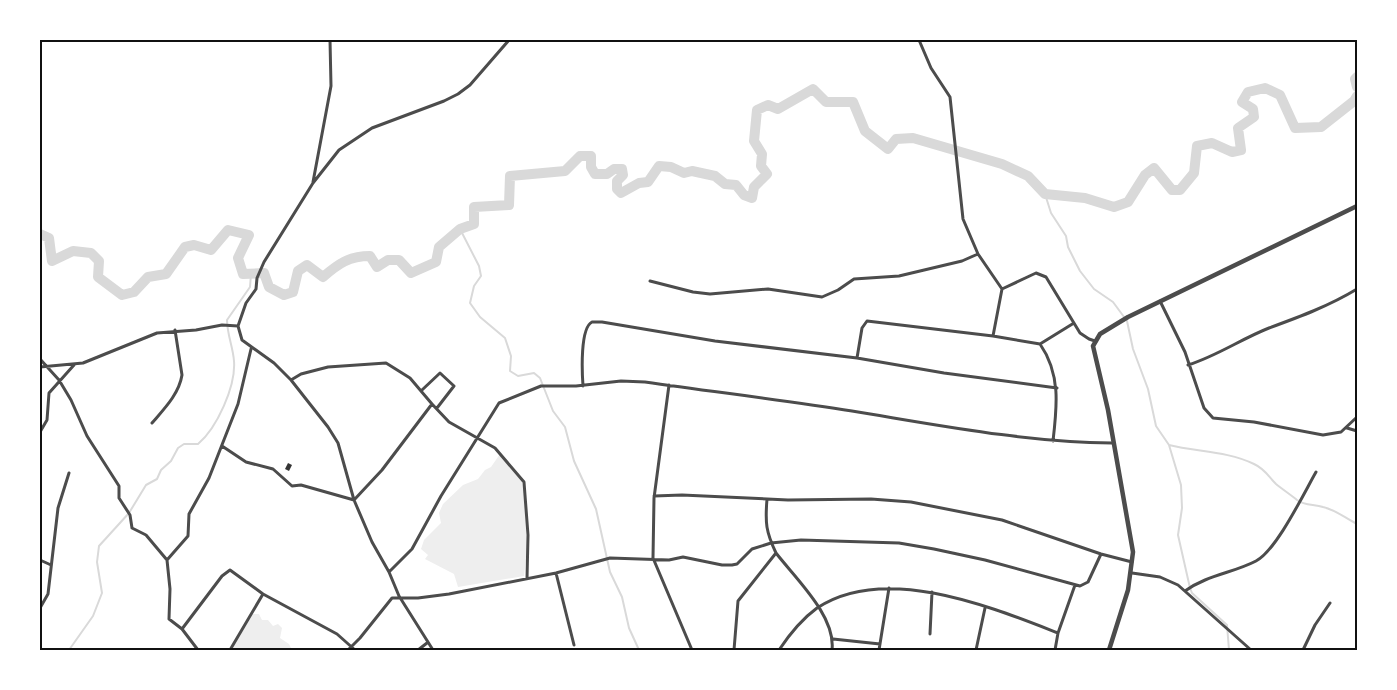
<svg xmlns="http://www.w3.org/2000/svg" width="1397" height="690" viewBox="0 0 1397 690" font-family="Roboto,sans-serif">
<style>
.green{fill:#eee}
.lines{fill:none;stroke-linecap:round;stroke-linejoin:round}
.stream{stroke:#d9d9d9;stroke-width:2}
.river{stroke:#d9d9d9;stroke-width:10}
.building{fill:#353535}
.minor{stroke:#4c4c4c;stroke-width:3}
.tertiary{stroke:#4c4c4c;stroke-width:4.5}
.neatline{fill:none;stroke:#111;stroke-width:2}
</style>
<rect width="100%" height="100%" fill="#fff"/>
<path class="green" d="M500,454L522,482L524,489L527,549L524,576L458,587L454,574L425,559L428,555L421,549L424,540L441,523L439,513L443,504L463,485L478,479L485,470L491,467Z
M253,614H259L262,620H268L273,626L278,624L282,628L280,638L289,644L292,650H231Z"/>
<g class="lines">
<path class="stream" d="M1045,194L1051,213L1066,236L1068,247L1080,271L1094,289L1113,302L1127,321L1133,349L1148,389L1156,426L1169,445C1197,452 1227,451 1254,464C1265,469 1268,476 1276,484C1282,489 1291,495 1297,500C1305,506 1314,504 1323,507C1336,510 1345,518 1357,524
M460,229L479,266L481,276L474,286L470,303L480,317L505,338L511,356L510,371L518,376L534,373L540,378L553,411L565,427L574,461L596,509L610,572L622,597L629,628L639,650
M1169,445L1181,485L1182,508L1178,535L1190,588L1192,593L1227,625L1229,650
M69,650L93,616L102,593L97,562L99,546L129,513L146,485L157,479L161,470L171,461L178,448L184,444H198C217,428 236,386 234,361C233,347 227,334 227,320L250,287L251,274"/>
<path class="river" d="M1357,77L1355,79L1357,87
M40,234L49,238L52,261L73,251L91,253L99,261L98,277L122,295L134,292L148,277L166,274L185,247L194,245L211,250L228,230L249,235L238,258L243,274L264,273L269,287L284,295L293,292L298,271L307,265L323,277C338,264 349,256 370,256L377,267L388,260H399L411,273L436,262L439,247L460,229L474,224V207L509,205L510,176L565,171L580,156H591V167L595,174H607L614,169H622L623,175L617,181V189L621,193L639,183L648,182L659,166L671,167L684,173L692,171L715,176L725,184L736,185L744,195L752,198L754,187L767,174L761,166L762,154L754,141L757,110L768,105L778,109L813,89L826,102H853L865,131L888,149L896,139L913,138L1002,164L1028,176L1045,194L1085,198L1114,207L1128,202L1145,175L1154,168L1172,190H1180L1194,173L1197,146L1212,143L1232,152L1241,150L1238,128L1254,117L1253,109L1242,102L1248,92L1265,88L1280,95L1295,128L1321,127L1354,101L1357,96"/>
</g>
<path class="building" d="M288,463L292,465L289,471L285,469Z"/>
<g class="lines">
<path class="minor" d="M919,40L931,68L950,97L963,219L978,254L1002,289
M313,182L331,86L330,40
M650,281L693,292L710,294L768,289L822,297L838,290L854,279L899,276L962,261L978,254
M1160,301L1185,352L1204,408L1213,418L1254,422L1323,435L1341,432L1357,417
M993,336L1002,289L1036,273L1046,277L1080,333L1089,339L1095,341
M1040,344L1074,323
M857,358L862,328L867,321L993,336L1040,344C1061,374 1057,407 1053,441
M40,359L59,380L71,400L87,436L119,486V498L130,515L132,528L146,535L167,560L170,589L169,619L182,629L198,650
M1188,365C1217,356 1241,339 1269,328C1299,317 1329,306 1357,289
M40,367L83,363L157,333L196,330L222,325L238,326
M291,380L301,374L328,367L386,363L410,378L432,404
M669,385L654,498L653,558L692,650
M583,386C582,372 580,328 592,322H602L715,341L857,358L944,373L1057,388
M422,390L440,373L454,386L437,408
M152,423C164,409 179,394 182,375L175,330
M1347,428L1357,431
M40,432L47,420L49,393L74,365
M222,446L246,462L273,469L292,486L301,485L354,500L382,470L432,404L449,422L495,448L524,482L528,535L527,579
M654,496L682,495L788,500L871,499L911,502L1002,520L1101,554L1132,562
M767,499C765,523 766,532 776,553C796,579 836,616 832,650
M40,560L51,565
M167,560L188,536L189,514L209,478L238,404L251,349
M389,572L412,549L441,496L499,403L541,386H576L621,381L645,382C714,392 783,400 852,411C938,425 1024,442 1112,443
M556,573L574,645
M1132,573L1160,577L1178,585L1251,650
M1185,591C1207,575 1233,573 1256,561C1276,551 1304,493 1316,472
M40,608L48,594L58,508L69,473
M182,629L222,576L230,570L263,594L337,634L355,650
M930,634L932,592
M833,639L880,644
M230,650L263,594
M348,650L360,638L392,598H418L449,594L556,573L610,558L669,560L683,557L722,565H732L737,564L752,549L771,543L801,540L899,543L934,549L985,560L1080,586L1088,582L1101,554
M418,650L427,643
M433,650L399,596L389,572L372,542L354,500L338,443L328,427L291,380L274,363L242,340L238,326L246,303L256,289L257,278L264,262L313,183L339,150L372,128L444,101L458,94L470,85L509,40
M734,650L738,601L776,553
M779,650C789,635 802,619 817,608C885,563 991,607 1058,633
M879,650L889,588
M976,650L985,608
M1055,650L1058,633L1075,585
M1303,650L1315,625L1330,603"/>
<path class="tertiary" d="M1109,650L1128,590L1133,552L1108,410L1093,346L1100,334L1128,317L1357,206"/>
</g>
<rect width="1397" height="690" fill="none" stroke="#ffffff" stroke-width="82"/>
<rect x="41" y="41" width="1315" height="608" class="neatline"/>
</svg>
